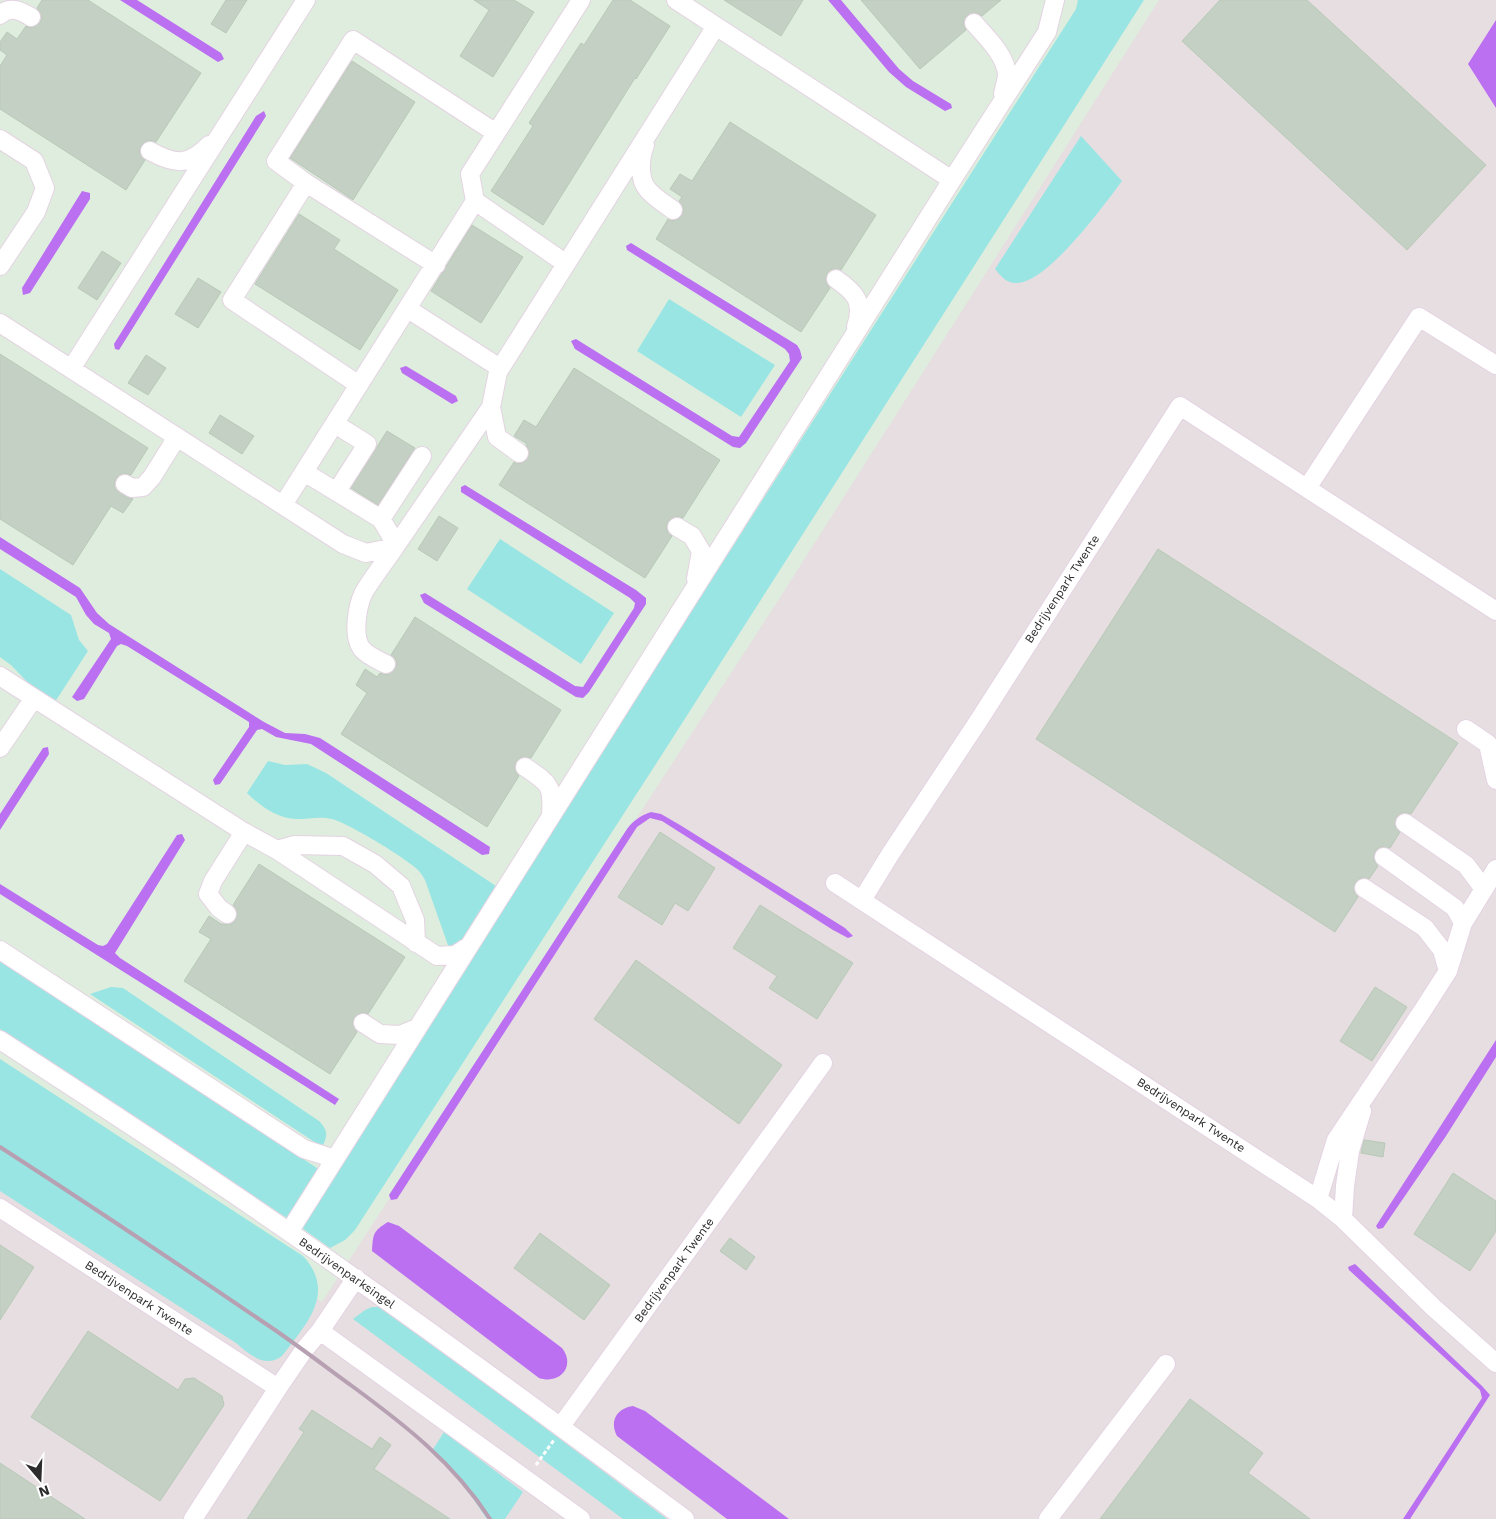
<svg xmlns="http://www.w3.org/2000/svg" width="1496" height="1519" viewBox="0 0 1496 1519" font-family="'Work Sans',sans-serif">
<style>
.industrial{fill:#e6dee1}
.green{fill:#99e5e3}
.water{fill:#bb6ff1}
.building{fill:#c4d0c3;stroke:#b8c9b7}
.lines{fill:none;stroke-linecap:round;stroke-linejoin:round}
.minor-casing{stroke:#e4d3e2;stroke-width:20}
.path{stroke:#fff;stroke-width:3;stroke-dasharray:4 2.5;stroke-linecap:butt}
.minor{stroke:#fff;stroke-width:18}
.rail{stroke:#b6a0b2;stroke-width:4}
.labels{text-anchor:middle;stroke-width:4.5;stroke-linejoin:round;paint-order:stroke}
.street-label{font-size:12px;fill:#2c2c2c;stroke:#fff}
</style>
<rect width="100%" height="100%" fill="#dfedde"/>
<path class="industrial" d="M1159,0H1496V1519H0V1100L322,1302L781,596Z"/>
<path class="green" d="M1078,0H1144L663,753L355,1230L345,1240L330,1248L299,1226L1076,9Z
M1081,136L1122,181C1104,205 1047,284 1016,283C1006,283 1001,276 995,269Z
M669,299L775,365L741,417L637,351Z
M500,539L614,613L581,664L467,589Z
M0,569L71,615L79,640L88,651L55,702L32,687L11,665L0,657Z
M268,761L285,765L307,764L326,773L499,888L468,936L461,943L449,948L425,880C423,877 421,873 418,870C406,858 348,823 332,819C320,816 309,819 297,819C278,819 260,806 247,793Z
M0,959L320,1170L287,1218L0,1029Z
M111,987L123,988L319,1121C328,1130 328,1136 322,1147L90,994Z
M0,1059L303,1256C337,1293 306,1324 282,1356C265,1369 249,1354 236,1343L0,1191Z
M372,1307H380L390,1312L667,1519H623L353,1319L365,1310Z
M444,1432L523,1492L505,1519H487L463,1484L432,1451Z"/>
<path class="water" d="M120,0H137L221,53L224,59L218,62Z
M828,0H841L899,69L913,81L951,104L952,108L945,111L906,87L889,72Z
M1496,20V108L1468,64Z
M264,111L266,116L119,350L115,349L114,344L256,116Z
M82,191L90,193V199L30,293L23,295L22,288Z
M631,243L797,345L800,350L802,358L746,443L740,448L733,447L575,349L571,341L576,339L732,436L739,437L790,361L789,354L785,349L627,250L626,246Z
M406,366L456,396L458,401L452,404L402,373L400,368Z
M465,485L636,590L646,598V604L589,692L583,698L576,697L424,603L420,595L425,593L575,686L583,687L634,608L635,603L630,598L461,492V487Z
M0,537L80,588L97,613L109,624L264,722L285,733L305,734L320,738L490,847L489,854L482,855L311,744L276,737L262,729L257,730L220,784L215,785L213,780L249,727V722L127,646L121,644L117,646L84,699L77,701L72,697L111,639L109,633L94,624L86,615L76,597L0,549Z
M48,747L49,754L0,830V814L43,748Z
M651,812L661,814L680,825L845,928L853,936L848,938L833,930L662,821L650,818L637,827L397,1199L391,1200L389,1195L627,829C634,820 640,816 651,812Z
M182,834L185,840L115,953L120,958L339,1099L335,1105L0,894V884L98,945L103,946L107,944L177,835Z
M1496,1040V1057L1446,1136L1383,1228L1378,1229L1376,1226Z
M388,1222L399,1226L562,1348C576,1366 560,1385 539,1378L372,1251C373,1234 373,1231 388,1222Z
M1355,1264L1482,1386L1490,1395L1410,1519H1403L1482,1398L1480,1390L1349,1270L1348,1267Z
M633,1406L645,1411L789,1519H727L617,1436C609,1421 617,1408 633,1406Z"/>
<path class="building" d="M42,0H88L201,73L156,142L149,140L141,146L139,152L145,160L126,190L0,109V66L7,55L0,50V42L7,32L17,39L26,26L31,28L40,23L42,17L37,8Z
M226,0H247L226,33L211,24Z
M474,0H514L534,12L493,77L460,56L489,10Z
M613,0H630L670,26L636,79L635,78L543,225L491,191L533,126L529,123L581,43L584,45Z
M724,0H803L781,36Z
M861,0H1001L982,16L977,13L967,15L964,20V26L966,30L920,69Z
M1220,0H1307L1486,165L1407,250L1182,41Z
M352,61L415,102L353,200L290,158Z
M730,122L876,215L841,270L832,269L827,273L826,283L830,288L801,332L656,239L668,219L672,221L678,219L683,212V206L679,201L682,197L670,189L680,174L692,181Z
M299,214L340,240L334,249L398,290L360,350L255,284Z
M472,225L523,257L481,323L431,291Z
M102,251L121,263L97,300L78,288Z
M198,278L221,292L198,328L175,314Z
M0,354L148,448L131,475L124,473L119,475L116,479L114,485L116,490L127,497L133,499L123,513L111,506L73,565L0,519Z
M146,355L166,368L148,395L128,383Z
M574,368L720,460L683,518L677,516L668,521L666,527L668,533L672,536L645,578L499,485L514,462L518,464L524,462L529,455L526,443L514,436L524,420L536,427Z
M220,415L254,436L242,454L209,433Z
M387,431L415,448L378,505L351,488Z
M439,516L458,528L437,561L418,549Z
M1158,549L1458,743L1411,814L1406,813H1401L1396,817L1395,827L1400,832L1390,848L1380,847L1375,851L1374,861L1378,866L1369,879L1360,878L1355,883L1354,892L1358,897L1335,932L1036,739Z
M415,617L561,710L531,758L521,757L516,761L515,771L519,776L487,827L341,734L367,693L356,685L365,669L377,677L380,673L386,675L392,672L397,664L395,658L391,655Z
M660,832L715,868L688,911L675,903L662,925L618,897Z
M259,864L405,957L368,1014L363,1012L354,1017L352,1023L357,1032L330,1074L184,981L211,939L199,932L209,916L221,924H231L235,921L237,916V910L233,905Z
M760,905L853,963L817,1019L769,988L777,976L733,948Z
M636,960L782,1065L739,1124L594,1019Z
M1375,987L1407,1007L1372,1061L1340,1041Z
M1364,1140L1385,1143L1383,1157L1361,1153Z
M1453,1173L1496,1201V1231L1470,1271L1414,1234Z
M540,1233L610,1285L584,1320L514,1268Z
M730,1238L755,1257L746,1270L720,1251Z
M0,1245L34,1267L0,1320Z
M88,1331L178,1390L185,1379L194,1378L222,1396L224,1405L160,1501L31,1417Z
M1190,1399L1263,1453L1248,1473L1310,1519H1100Z
M312,1410L372,1449L380,1437L391,1445L374,1469L450,1519H247L304,1432L299,1429Z
M0,1463L85,1519H0Z"/>
<g class="lines">
<defs>
<path id="minor" d="M676,0L952,180
M0,15C10,5 21,11 31,17
M974,23C986,37 1005,54 1007,74C1007,80 1004,88 1003,94
M0,139L34,161L45,188L36,212L0,266
M645,145C640,157 638,179 648,190C655,198 665,204 673,210
M150,151C175,165 189,166 209,145
M306,183L232,300L359,385
M475,201L565,263
M436,265L306,183L276,161L353,40L496,133
M836,279C856,293 864,302 856,327
M408,309L500,368
M0,323L343,544L366,553L395,547L491,407L498,372L716,26
M71,369L306,0
M491,407L497,437L519,453
M335,424L367,444L337,491
M304,472L381,519L390,534L395,547C385,562 373,577 364,592C357,606 352,637 362,649C368,656 378,660 386,664
M125,484L132,488L143,487L152,477L177,437
M1307,488L1419,317L1496,365
M283,505L475,201L470,174L581,0
M381,519L422,456
M677,527L692,536L701,551L696,579
M0,676L34,698
M1466,729L1488,744L1496,780
M0,748L34,698L244,832L277,850L437,956L455,955L469,946
M525,767C550,784 553,785 551,816
M1405,823L1466,865L1484,889L1463,923
M277,850L295,845L343,846L375,864L401,886L415,920L416,943
M835,883L1318,1199L1343,1219L1434,1308L1496,1363
M1364,888L1425,928L1442,950L1448,971
M1484,889L1496,869
M862,900L891,853L979,720L1180,406L1496,611
M227,914L219,908L208,894L213,881L244,832
M0,950L304,1149L335,1159
M363,1023L380,1034L400,1035L417,1028
M0,1040C120,1118 240,1196 356,1279C467,1357 576,1438 685,1519
M1318,1199L1336,1140L1423,1010L1448,971L1463,923L1455,908L1384,857
M0,1208L278,1388
M1343,1219L1345,1186L1350,1151L1362,1111
M289,1232L952,180L1047,32L1055,0
M320,1331L581,1519
M561,1426L823,1063
M193,1519L278,1388L304,1350L320,1331L356,1278
M1048,1519L1166,1364"/>
</defs>
<use href="#minor" class="minor-casing"/>
<path class="path" d="M536,1465L554,1440"/>
<use href="#minor" class="minor"/>
<path class="rail" d="M0,1147C93,1207 184,1268 275,1330C301,1348 326,1367 352,1386C405,1425 453,1462 490,1519"/>
</g>
<g class="labels">
<g class="street-label">
<text transform="translate(1062 589) rotate(-57)" y="4">Bedrijvenpark Twente</text>
<text transform="translate(1191 1115) rotate(33)" y="4">Bedrijvenpark Twente</text>
<text transform="translate(674 1270) rotate(-54)" y="4">Bedrijvenpark Twente</text>
<text transform="translate(347 1273) rotate(35)" y="4">Bedrijvenparksingel</text>
<text transform="translate(139 1298) rotate(33)" y="4">Bedrijvenpark Twente</text>
</g>
</g>
<g transform="translate(40 1479) rotate(161)" stroke="#ffffff" stroke-width="4" paint-order="stroke">
<path d="M0-4L9 19L0 12L-9 19Z" fill="#2c2c2c"/>
<text y="-8" font-size="14" font-weight="bold" text-anchor="middle" fill="#2c2c2c">N</text>
</g>
</svg>
